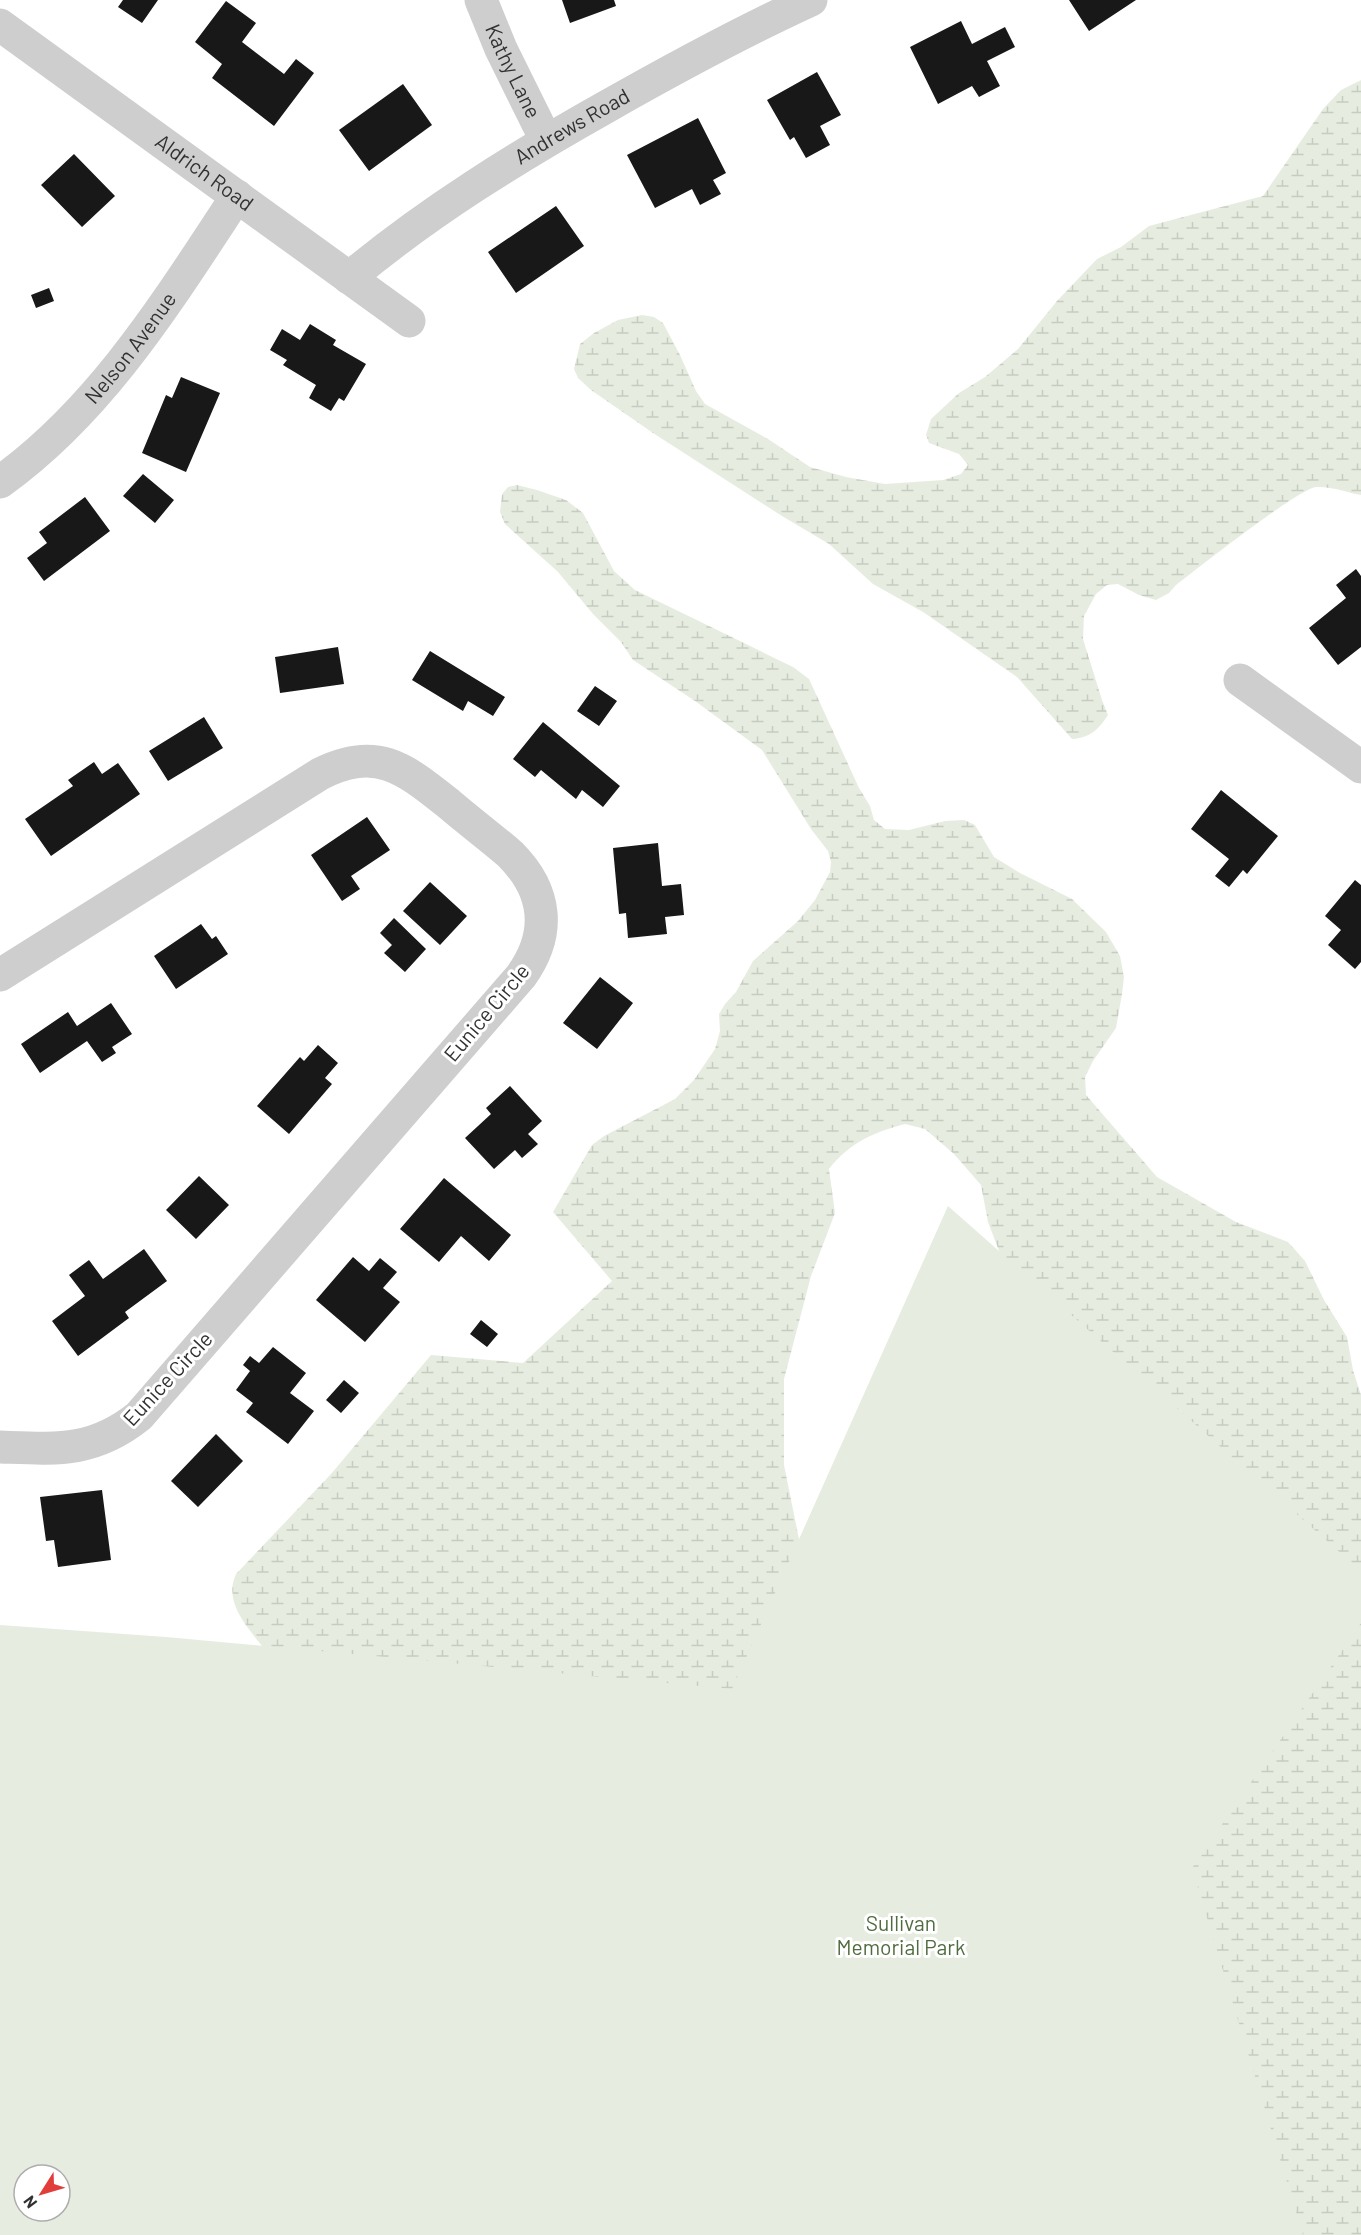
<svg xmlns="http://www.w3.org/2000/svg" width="1361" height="2235" viewBox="0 0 1361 2235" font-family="Barlow,sans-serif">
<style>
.wetland{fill:url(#wetland-marsh);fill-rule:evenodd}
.green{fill:#e6ede0;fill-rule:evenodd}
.building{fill:#181818}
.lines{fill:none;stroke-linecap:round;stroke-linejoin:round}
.minor{stroke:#cecece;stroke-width:33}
.labels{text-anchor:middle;stroke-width:6;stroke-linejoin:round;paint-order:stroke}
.street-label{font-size:21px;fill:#313131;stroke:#fff}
.park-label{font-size:21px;fill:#506c3f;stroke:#fff}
</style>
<defs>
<pattern id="wetland-marsh" width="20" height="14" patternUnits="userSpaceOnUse" patternTransform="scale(1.5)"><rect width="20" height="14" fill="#e6ede0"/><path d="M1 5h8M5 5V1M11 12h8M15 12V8" fill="none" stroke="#c6ccc1"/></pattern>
</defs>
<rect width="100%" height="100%" fill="#fff"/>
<path class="wetland" d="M1361,80V495C1346,492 1330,486 1316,487C1298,489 1197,569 1176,585L1169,593L1156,600L1139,595L1118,584L1107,585L1096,594L1084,616L1083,639L1102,700L1108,715C1099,729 1090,738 1072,739L1017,677L923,612L873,584L829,544L782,516L653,433L591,390L578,378L574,369L580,344L594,333L618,320L642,315L654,317L663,323L680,355L696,391L705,404L768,439L810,467L846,477L885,484L943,480L961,474L968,465L959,454L929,443L926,435L931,419L959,393L985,377L1018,349L1057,301L1097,259L1121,247L1149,226L1263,196L1323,109L1341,90Z
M517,485L537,490L566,500L583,513L614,571L635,590L793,667L809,679L859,788L870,806L874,820L885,829L909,830L945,821L964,820L975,825L994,857L1020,873L1072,899L1106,932L1120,956L1124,977L1122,994L1116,1028L1093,1061L1085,1077L1086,1095L1157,1177L1236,1222L1288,1242L1305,1261L1324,1300L1347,1337L1353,1370L1361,1395V2235H596L271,1658C255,1634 221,1606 236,1574L331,1474L431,1355L523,1363L612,1281L553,1212L592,1145L604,1136L675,1099L694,1080L715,1049L720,1031L719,1014L725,1004L736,992L753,961L798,921L815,900L830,872L831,862L828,851L811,829L762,750L695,701L633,660L621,642L593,614L558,572L505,524L500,512L502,494L508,487ZM905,1124L925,1129L954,1154L981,1185L988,1222L1012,1285L802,1554L784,1465V1379L811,1276L835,1213L829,1169C849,1143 874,1132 905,1124Z"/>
<path class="green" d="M948,1206L1361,1571V1623L1192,1868L1303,2235H0V1625L166,1637L732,1689ZM24,2175H60V2211H24Z"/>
<path class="building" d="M123,0H158L142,23L118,7Z
M562,0H614L616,6L570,23Z
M1069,0H1136L1089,31Z
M226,1L256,23L242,42L284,74L296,59L314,73L274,126L212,78L222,64L195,42Z
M961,21L972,44L1005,27L1015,47L987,61L1000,86L979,97L972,86L938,104L910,47Z
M817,72L841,115L820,126L830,145L806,158L794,137L790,140L767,100Z
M403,84L432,125L369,171L339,130Z
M698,118L726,173L713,180L721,194L700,205L692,189L655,208L627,155Z
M74,154L115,196L82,227L41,185Z
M556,206L584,246L516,293L488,252Z
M49,288L54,301L36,308L31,295Z
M310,324L336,340L333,345L366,364L344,401L339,398L331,411L309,398L316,385L283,365L287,360L270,350L282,329L300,340Z
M181,377L220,393L186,472L142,453L166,395L172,398Z
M143,474L174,500L155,523L123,496Z
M85,497L110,531L44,581L27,558L47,543L39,532Z
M1356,569L1361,576V647L1338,665L1309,628L1346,598L1336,585Z
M338,647L344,684L280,693L275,657Z
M430,651L505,697L493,716L468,701L463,711L412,680Z
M595,686L617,701L599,726L577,711Z
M204,717L223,748L168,781L149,751Z
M543,722L620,786L603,807L582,790L576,799L541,770L535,777L513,759Z
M94,762L102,774L118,763L140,794L51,856L25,819L73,786L68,780Z
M1221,790L1278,836L1247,874L1243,870L1229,887L1215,876L1229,859L1191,829Z
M367,817L390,850L351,876L360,889L342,901L311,855Z
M658,843L662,886L681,884L684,915L665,917L667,934L628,938L626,913L619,914L613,848Z
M1355,880L1361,885V962L1355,969L1328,945L1341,930L1325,916Z
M430,882L467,916L440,945L403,911Z
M394,918L426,949L405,972L384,953L392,945L380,933Z
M201,924L212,939L216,936L228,954L176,989L154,956Z
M600,977L633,1003L597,1049L563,1023Z
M111,1003L132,1034L112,1047L116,1053L102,1062L87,1041L40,1073L21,1044L68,1012L77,1026Z
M318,1045L338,1063L325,1078L332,1084L289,1134L257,1106L300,1057L304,1061Z
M510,1086L542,1121L528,1134L538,1144L522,1158L515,1150L494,1169L465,1138L491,1114L486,1108Z
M199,1176L229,1205L196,1239L166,1210Z
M444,1178L511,1235L489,1261L461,1236L439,1262L400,1229Z
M144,1249L167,1281L125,1312L129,1318L78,1356L52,1321L85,1296L69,1275L89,1260L103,1279Z
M353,1257L369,1271L380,1258L397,1272L383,1288L400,1302L365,1342L316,1300Z
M481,1320L498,1334L487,1347L470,1334Z
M273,1347L306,1373L290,1393L314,1411L288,1444L246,1412L253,1403L236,1390L250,1371L243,1365L250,1356L259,1363Z
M344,1380L359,1393L341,1413L326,1400Z
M216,1434L243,1461L198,1507L171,1481Z
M102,1490L111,1560L58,1567L54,1540L46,1541L40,1497Z"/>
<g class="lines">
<g class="minor">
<path id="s1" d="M481,0L501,49L546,140"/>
<path id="s2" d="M0,25L409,321"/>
<path id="s3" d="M349,278C428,212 517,157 606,107C673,69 741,32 811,0"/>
<path id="s4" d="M0,482C102,409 169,299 237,196"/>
<path d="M1240,680L1361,767"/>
<path d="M0,975L320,774C377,745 405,769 449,804C469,821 490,837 510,854C547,891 552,933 521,976L139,1416C93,1453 56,1449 0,1447"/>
</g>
</g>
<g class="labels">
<g class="street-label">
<text dy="7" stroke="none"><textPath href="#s1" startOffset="78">Kathy Lane</textPath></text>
<text dy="7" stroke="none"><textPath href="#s3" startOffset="270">Andrews Road</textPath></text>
<text dy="7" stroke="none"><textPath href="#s2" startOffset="252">Aldrich Road</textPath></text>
<text dy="7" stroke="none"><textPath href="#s4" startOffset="188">Nelson Avenue</textPath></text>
<text transform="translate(487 1013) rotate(-50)" y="7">Eunice Circle</text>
<text transform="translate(168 1379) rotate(-47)" y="7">Eunice Circle</text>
</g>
<g class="park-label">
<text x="901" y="1931">Sullivan<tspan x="901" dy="24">Memorial Park</tspan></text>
</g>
</g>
<g transform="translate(42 2193) rotate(233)"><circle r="28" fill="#ffffff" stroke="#adadad" stroke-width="1.5"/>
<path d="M0-4.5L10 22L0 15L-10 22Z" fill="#e13d3a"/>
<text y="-9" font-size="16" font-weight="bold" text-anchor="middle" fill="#313131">N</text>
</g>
</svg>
